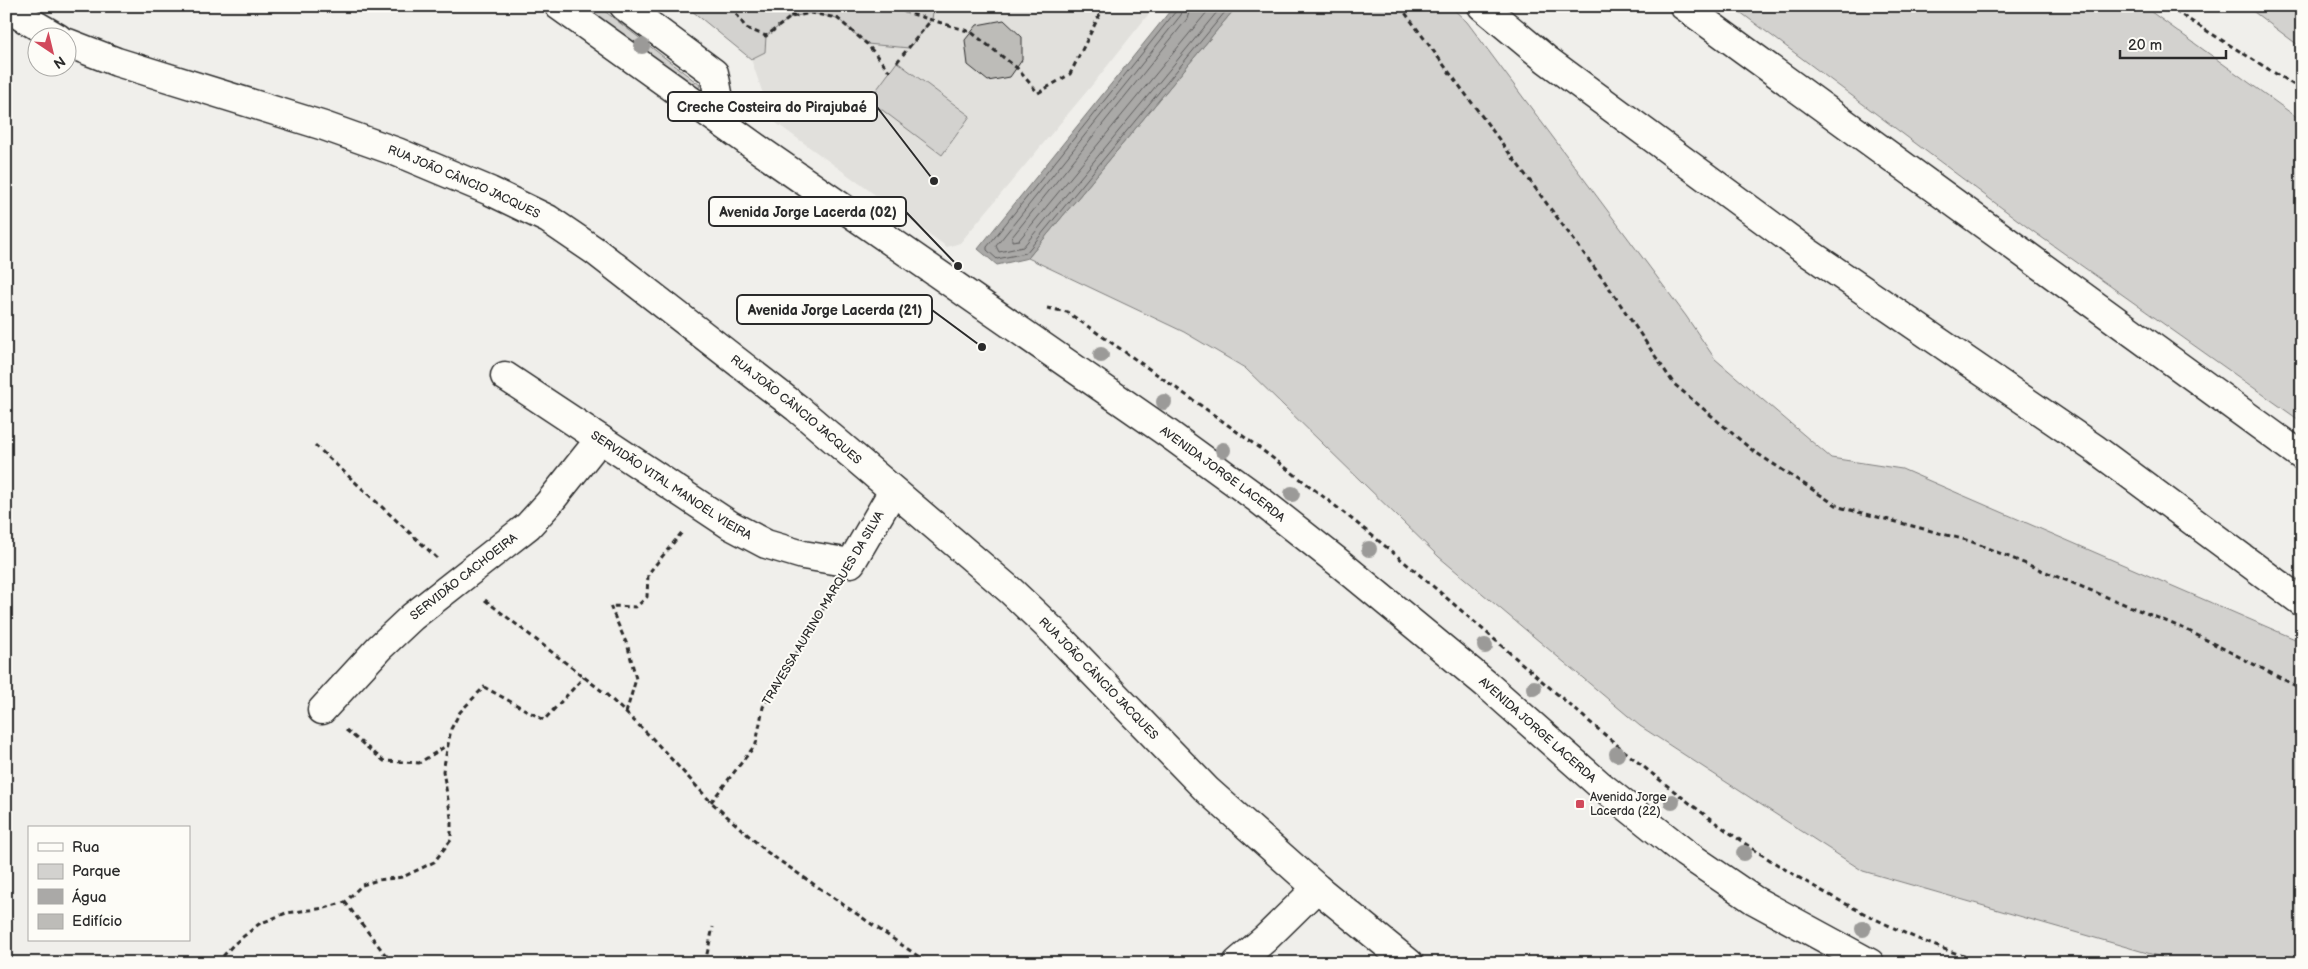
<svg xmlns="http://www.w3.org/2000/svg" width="2308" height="969" viewBox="0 0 2308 969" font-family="'Balsamiq Sans',sans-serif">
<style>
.built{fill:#e1e0dc}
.green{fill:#d3d2cf;stroke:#7f7e7d}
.water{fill:#aaa9a7;stroke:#777775}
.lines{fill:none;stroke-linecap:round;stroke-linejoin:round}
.shore{stroke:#5e5d5d;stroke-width:1}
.building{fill:#bdbcb8;stroke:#2b2b2b}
.minor-casing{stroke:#2b2b2b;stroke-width:31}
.major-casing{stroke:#2b2b2b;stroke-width:31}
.highway-casing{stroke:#2b2b2b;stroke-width:31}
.path{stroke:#2b2b2b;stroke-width:3;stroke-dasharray:5 4;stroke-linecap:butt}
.minor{stroke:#fdfcf7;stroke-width:28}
.major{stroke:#fdfcf7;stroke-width:28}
.highway{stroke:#fdfcf7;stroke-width:28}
.tree{fill:#9b9a98}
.poi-dot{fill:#d1495b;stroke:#fdfcf7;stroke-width:2}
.labels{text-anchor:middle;stroke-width:4;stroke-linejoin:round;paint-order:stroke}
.street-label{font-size:12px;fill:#2b2b2b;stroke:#fdfcf7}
.poi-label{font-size:12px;fill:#2b2b2b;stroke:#fdfcf7;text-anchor:start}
.leader{fill:none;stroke:#2b2b2b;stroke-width:2}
.callout-dot{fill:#2b2b2b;stroke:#fdfcf7;stroke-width:2}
.callout{fill:#fdfcf7;stroke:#2b2b2b;stroke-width:2}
.callout-label{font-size:14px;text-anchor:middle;font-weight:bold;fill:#2b2b2b}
</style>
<rect width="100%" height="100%" fill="#f0efeb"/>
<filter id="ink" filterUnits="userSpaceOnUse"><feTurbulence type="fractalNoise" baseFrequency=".02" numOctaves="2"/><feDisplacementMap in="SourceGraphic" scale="10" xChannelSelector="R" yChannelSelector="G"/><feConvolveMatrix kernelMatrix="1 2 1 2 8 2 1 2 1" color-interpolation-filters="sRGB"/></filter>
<g filter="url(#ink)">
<path class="built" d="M686,6H1155L1093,84L960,243L947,247L772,120L751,59Z"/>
<path class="green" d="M580,6H598L700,85L697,93Z
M686,6H934L932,19L909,48L867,44L837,18L811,13L791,17L766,36L765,52L751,59Z
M1237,6H1450L1467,22L1686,316L1715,359L1831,458L1902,469L2302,642V963H2182L1863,871L1640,726L1439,557L1245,368L1184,332L1028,258Z
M1732,6H2143L2302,121V422L2034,232Z
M2246,6H2302V48Z
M897,62L970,116L942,155L869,100Z"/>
<path class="water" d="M1174,6H1237L1028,258L997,265L978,249Z"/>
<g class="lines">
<path class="shore" d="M1177,6L1176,11L987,247V250L997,259L1026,253L1230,6
M1184,6L1181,15L996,246L999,252L1023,247L1222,6
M1191,6L1187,19L1012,237V241L1019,240L1212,6"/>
</g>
<path class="building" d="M1004,20L1022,37V60L1010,77L988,81L968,65L965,40L977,25Z"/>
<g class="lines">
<defs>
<g id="minor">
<path d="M8,6L22,17L58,38"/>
<path d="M624,6L714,73L724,124"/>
<path id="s1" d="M68,43L117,62L324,126L397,152L490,191L548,219L595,251L797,408L1011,591L1053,631L1207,790L1317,888L1409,963"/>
<path id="s2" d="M505,376L730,525L766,544L803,555L851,563L893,491"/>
<path id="s3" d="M322,710L379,648L412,617L528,526L549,503L600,439"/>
<path d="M1237,963L1265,939L1317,888"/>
</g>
<g id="major">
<path id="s4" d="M559,6L761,151L1166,432L1258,499L1343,566L1486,684L1600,785L1685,853L1754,900L1870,963"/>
</g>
<path id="highway" d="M1482,6L1547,60L1806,251L2094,448L2302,602
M1684,6L2302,456"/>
</defs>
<use href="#minor" class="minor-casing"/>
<use href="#major" class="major-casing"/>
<use href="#highway" class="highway-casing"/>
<path class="path" d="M731,6L746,28L766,36L791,17L811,13L837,18L867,44L890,72
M886,6L971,32L1017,68L1038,93L1070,74L1104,6
M1400,6L1608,286L1674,384L1752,450L1839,507L1970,541L2185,629L2302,689
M2167,6L2302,90
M791,17L797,6
M897,62L932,19
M1047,308L1067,312C1170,383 1272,454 1369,533C1484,626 1590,729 1708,817C1769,863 1839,903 1909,935C1933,946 1959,954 1983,963
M315,445L437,558
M485,600L607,695L652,738L711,802L767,852L928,963
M626,713L636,679L628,647L610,606L636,607L647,597L648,574L683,531
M346,730L384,761L419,763L446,746
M711,802L756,744L763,707L833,593
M345,902L384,953L395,963
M217,963L234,944L259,924L286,913L325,908L345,902L362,885L378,880L403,877L434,862L451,840V817L443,771L451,729L460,712L484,687L544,720L584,677
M705,963L713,927"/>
<use href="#minor" class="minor"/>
<use href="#major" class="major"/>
<use href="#highway" class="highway"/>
</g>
<g class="tree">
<circle cx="642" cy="46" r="8"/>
<circle cx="1101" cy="355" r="8"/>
<circle cx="1164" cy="402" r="8"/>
<circle cx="1223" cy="450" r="8"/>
<circle cx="1292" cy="494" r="8"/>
<circle cx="1369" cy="549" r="8"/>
<circle cx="1485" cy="646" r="8"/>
<circle cx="1534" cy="688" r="8"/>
<circle cx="1617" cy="754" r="8"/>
<circle cx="1672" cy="802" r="8"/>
<circle cx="1744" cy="853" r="8"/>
<circle cx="1863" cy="929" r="8"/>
</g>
</g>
<rect class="poi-dot" x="1575" y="799" width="10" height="10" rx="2.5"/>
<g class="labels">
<g class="street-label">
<text dy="4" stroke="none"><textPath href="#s1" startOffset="420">RUA JOÃO CÂNCIO JACQUES</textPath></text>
<text dy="4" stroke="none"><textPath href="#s1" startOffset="825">RUA JOÃO CÂNCIO JACQUES</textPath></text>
<text dy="4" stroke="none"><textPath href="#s4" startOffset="812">AVENIDA JORGE LACERDA</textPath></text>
<text dy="4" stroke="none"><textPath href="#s2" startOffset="199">SERVIDÃO VITAL MANOEL VIEIRA</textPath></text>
<text dy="4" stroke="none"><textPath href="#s3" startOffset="195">SERVIDÃO CACHOEIRA</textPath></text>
<text transform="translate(823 608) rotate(-59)" y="4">TRAVESSA AURINO MARQUES DA SILVA</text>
<text dy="4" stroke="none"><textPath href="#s1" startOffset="1230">RUA JOÃO CÂNCIO JACQUES</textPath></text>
<text dy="4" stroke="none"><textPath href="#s4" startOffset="1218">AVENIDA JORGE LACERDA</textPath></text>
</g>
<g class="poi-label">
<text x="1590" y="801">Avenida Jorge<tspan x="1590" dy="14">Lacerda (22)</tspan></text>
</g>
</g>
<path class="leader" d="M934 181L877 107M958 266L906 212M982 347L932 310"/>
<g class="callout-dot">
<circle cx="934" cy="181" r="5"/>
<circle cx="958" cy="266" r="5"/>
<circle cx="982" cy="347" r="5"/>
</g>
<g class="callout">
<rect x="668" y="92" width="209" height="29" rx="5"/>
<rect x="709" y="197" width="197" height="29" rx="5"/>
<rect x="737" y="295" width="195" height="29" rx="5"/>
</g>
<g class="callout-label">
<text x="772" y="112">Creche Costeira do Pirajubaé</text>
<text x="808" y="217">Avenida Jorge Lacerda (02)</text>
<text x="835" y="315">Avenida Jorge Lacerda (21)</text>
</g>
<rect width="2308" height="969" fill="none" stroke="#fdfcf7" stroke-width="25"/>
<rect x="12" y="12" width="2283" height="944" fill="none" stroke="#2b2b2b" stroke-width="2" filter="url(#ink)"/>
<rect x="28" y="826" width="162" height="115" fill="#fdfcf7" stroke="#a9a8a5"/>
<rect x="38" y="843" width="25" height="8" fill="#fdfcf7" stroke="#a9a8a5"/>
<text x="72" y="852" font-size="15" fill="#2b2b2b">Rua</text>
<rect x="38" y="864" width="25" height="15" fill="#d3d2cf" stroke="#a9a8a5"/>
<text x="72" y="876" font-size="15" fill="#2b2b2b">Parque</text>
<rect x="38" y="889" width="25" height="15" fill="#aaa9a7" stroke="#a9a8a5"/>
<text x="72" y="902" font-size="15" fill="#2b2b2b">Água</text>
<rect x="38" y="914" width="25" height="15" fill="#bdbcb8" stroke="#a9a8a5"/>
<text x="72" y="926" font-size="15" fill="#2b2b2b">Edifício</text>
<g transform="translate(52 52) rotate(145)"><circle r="24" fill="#fdfcf7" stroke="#a9a8a5"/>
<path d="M0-4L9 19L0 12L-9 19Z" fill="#d1495b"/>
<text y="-8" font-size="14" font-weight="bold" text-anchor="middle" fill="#2b2b2b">N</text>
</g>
<path d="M2120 50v8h106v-8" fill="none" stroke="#2b2b2b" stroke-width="2.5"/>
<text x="2128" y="50" font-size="15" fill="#2b2b2b" stroke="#fdfcf7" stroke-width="4" paint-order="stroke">20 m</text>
</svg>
